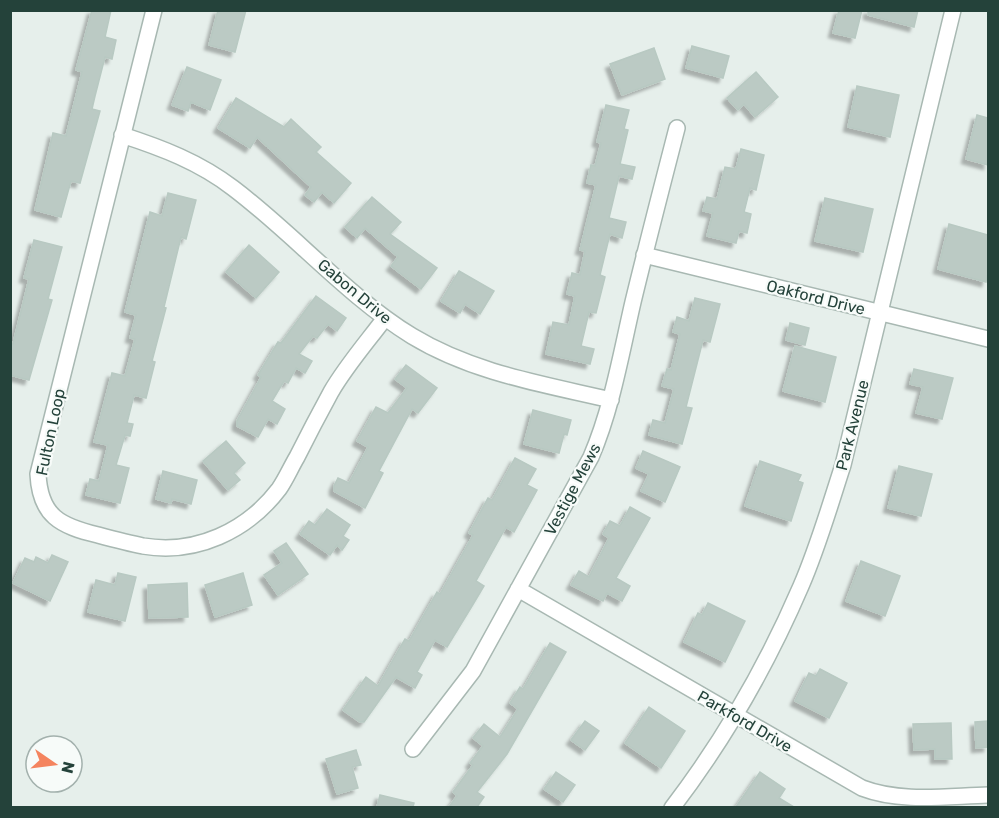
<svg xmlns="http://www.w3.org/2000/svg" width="999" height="818" viewBox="0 0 999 818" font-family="Rubik,sans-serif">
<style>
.building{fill:#bbcac4;stroke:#b8c9c2;stroke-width:1.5;filter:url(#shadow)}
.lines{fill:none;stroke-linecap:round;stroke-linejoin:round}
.street-casing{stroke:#a8b8b2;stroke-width:18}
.street{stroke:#fff;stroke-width:15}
.labels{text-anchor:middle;stroke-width:4.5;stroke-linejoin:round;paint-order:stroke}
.street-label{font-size:16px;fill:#24423a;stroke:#f7fbf9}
</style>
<defs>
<filter id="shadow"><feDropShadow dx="-4.5" dy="4.5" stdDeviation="1.5" flood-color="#0004"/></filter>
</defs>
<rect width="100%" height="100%" fill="#e6efeb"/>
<path class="building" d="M92,10H111L105,37L116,40L112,59L105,57L95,96L92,109L100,111L80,183L71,181L61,217L35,210L53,133L66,136L82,72L76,70Z
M218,10H246L235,52L209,45Z
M839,10H862L855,38L833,33Z
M868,10H918L914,27L868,15Z
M692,46L729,56L723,78L686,68Z
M654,48L665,79L622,95L610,64Z
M187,67L221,80L210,110L191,102L188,111L172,105Z
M756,72L778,97L755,117L744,104L738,110L727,98Z
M857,86L899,95L890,137L848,127Z
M236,98L284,127L291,119L321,147L316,152L351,183L334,203L322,192L314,202L305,195L311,187L257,137L250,148L218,128Z
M606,105L629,110L624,129L628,130L620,164L635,167L632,179L619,176L609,218L626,222L622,238L610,234L600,275L605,277L596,313L589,312L581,346L594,349L590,364L546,354L553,322L569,325L575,296L567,294L572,273L580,275L585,251L580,250L596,185L587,183L591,165L595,166L601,143L597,142Z
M977,115L988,118V165L966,159Z
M741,149L764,155L756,190L750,188L744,212L751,214L747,233L739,231L736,243L707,236L713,213L703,211L707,197L717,199L725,167L736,169Z
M168,193L196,200L186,239L181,237L164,307L166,308L152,361L155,362L146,398L134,395L127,423L133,424L130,436L125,435L116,465L129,468L120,503L86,495L90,479L99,481L108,445L94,442L112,373L125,376L135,339L130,338L136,315L125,312L150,212L162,216Z
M372,197L401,222L390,234L437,268L421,289L391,266L398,257L365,228L357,238L345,227Z
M825,198L873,209L863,252L815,241Z
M949,224L988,235V273L986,282L938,269Z
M34,240L62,247L48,299L52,300L29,380L10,375V344H13L29,279L24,278Z
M249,245L279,272L256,298L226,272Z
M459,271L494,291L480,314L465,304L460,313L441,301Z
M316,296L346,318L337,331L328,324L317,338L313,336L299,354L312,361L305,373L296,368L288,383L284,381L272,401L285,409L277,424L268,419L258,437L237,426V421L261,377L258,375L278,342L281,343Z
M695,298L720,304L710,342L703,340L686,407L692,408L682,444L649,435L653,420L665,423L674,389L662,386L667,369L671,370L680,334L673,332L677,317L689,321Z
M790,323L809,328L805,345L786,340Z
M795,346L836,357L825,402L783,391Z
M406,365L437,388L418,413L412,409L379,471L383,473L365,508L334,491V486L338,478L349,483L368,447L357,441L376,407L388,413L407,388L395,379Z
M914,369L953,378L942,419L916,413L923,387L910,384Z
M533,410L571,420L567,435L564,434L559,453L524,444Z
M226,441L245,463L234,473L240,480L228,490L203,461Z
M643,451L680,467L665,502L641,491L649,474L636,468Z
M515,458L536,469L527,485L537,490L514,532L506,527L476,581L484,586L472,606L447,647L435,640L417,672L422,675L415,688L396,677L364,722H360L343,710L366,677L378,686L405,639L409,641L437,592L440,594L473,535L469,533L488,498L492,500Z
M760,461L801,475L798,481L803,483L791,521L745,506Z
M899,466L932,474L921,516L888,508Z
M163,471L197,480L191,504L172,499L171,503L156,499Z
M630,507L650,518L616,578L630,586L622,601L607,593L603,601L571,585L579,571L589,577L609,538L603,534L610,521L620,526Z
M327,509L350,525L343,536L349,540L342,550L337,545L330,555L300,534L309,521L315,525Z
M286,543L308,574L278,595L264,575L282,563L274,551Z
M52,555L68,562L50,601L13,583L25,558L34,562L36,557L48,563Z
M861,561L900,576L885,616L846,601Z
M118,573L136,577L125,621L88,612L96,580L115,585Z
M243,573L252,605L215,617L205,585Z
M187,583L188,617L149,618L148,585Z
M708,603L745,621L725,662L684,642L698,613L702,615Z
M550,643L566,652L507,754L477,792L484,797L477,807H449L457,796L453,792L473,765L470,763L483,746L473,738L484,724L500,737L518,709L510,703L520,687L523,689Z
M820,669L847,683L829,718L795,701L809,673L816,676Z
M649,707L685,731L661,768L625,743Z
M585,721L599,731L585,750L571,740Z
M988,721V747L976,748L975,722Z
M951,723L952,759H935V749L914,750L913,724Z
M356,750L361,765L352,767L358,788L337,794L326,759Z
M556,772L575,785L563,802L544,789Z
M760,772L785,789L779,798L794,807H736Z
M380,795L414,803L413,807H377Z"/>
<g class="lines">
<defs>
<path id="street" d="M154,10L38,474C40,516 60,526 98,535C113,539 128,543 143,546C196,555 247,531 279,489C286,479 291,467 297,457C308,435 319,414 331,392C346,366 367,342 385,318
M122,135C162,148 199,162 233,188C294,234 347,296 412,336C473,373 543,384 611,400
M644,255L988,339
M518,589L862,788C901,803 947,796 988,795
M413,749L473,671L591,457C612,408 621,354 633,302C647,244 662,186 677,128
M672,808C724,740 767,665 801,586C818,547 830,505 843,465L953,10"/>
</defs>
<use href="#street" class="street-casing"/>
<use href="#street" class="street"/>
</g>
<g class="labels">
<g class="street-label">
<text transform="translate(355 291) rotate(40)" y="6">Gabon Drive</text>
<text transform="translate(816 297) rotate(14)" y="6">Oakford Drive</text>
<text transform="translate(852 425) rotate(-76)" y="6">Park Avenue</text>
<text transform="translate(50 432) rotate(-78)" y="6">Fulton Loop</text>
<text transform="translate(572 489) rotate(-62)" y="6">Vestige Mews</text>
<text transform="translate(745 721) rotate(30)" y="6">Parkford Drive</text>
</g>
</g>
<rect width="999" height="818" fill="none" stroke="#24423a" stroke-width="24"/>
<g transform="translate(54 764) rotate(104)"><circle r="28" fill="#f7fbf9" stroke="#a3b1ad" stroke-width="1.5"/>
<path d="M0-4.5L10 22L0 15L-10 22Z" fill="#f4845f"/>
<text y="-9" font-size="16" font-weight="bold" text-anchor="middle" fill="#24423a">N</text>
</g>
</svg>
